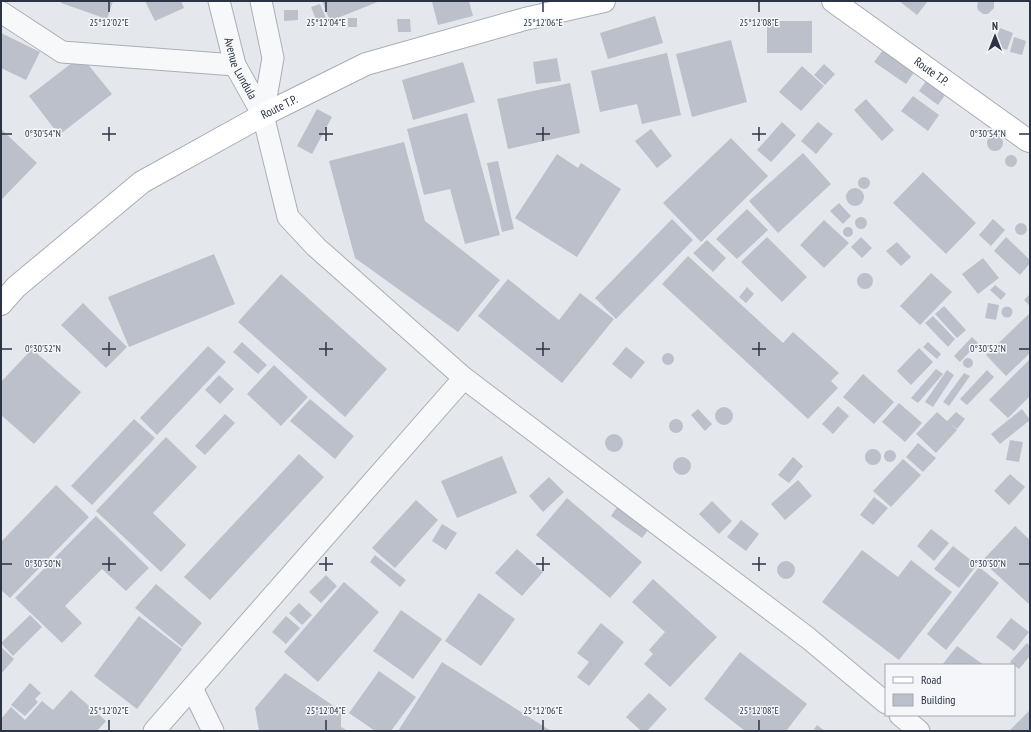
<svg xmlns="http://www.w3.org/2000/svg" width="1031" height="732" viewBox="0 0 1031 732" font-family="'PT Sans Narrow',sans-serif">
<style>
.building{fill:#bbc0ca}
.lines{fill:none;stroke-linecap:round;stroke-linejoin:round}
.street-casing{stroke:#a9aeb7;stroke-width:23}
.secondary-casing{stroke:#a9aeb7;stroke-width:24}
.street{stroke:#f7f8fa;stroke-width:21}
.secondary{stroke:#fff;stroke-width:22}
.ticks{fill:none;stroke:#2b3445;stroke-width:1.5}
.labels{text-anchor:middle;stroke-width:3;stroke-linejoin:round;paint-order:stroke}
.street-label{font-size:12px;fill:#2b3445;stroke:#f4f6f9}
.ticks-label{font-size:10px;text-anchor:middle;fill:#2b3445;stroke:#f4f6f9;stroke-width:3;stroke-linejoin:round;paint-order:stroke}
</style>
<rect width="100%" height="100%" fill="#e4e7ec"/>
<path class="building" d="M62,1H113L107,19L61,3Z
M145,1H181L184,8L155,21Z
M322,1H380L330,21Z
M436,1H469L473,16L438,25L432,2Z
M899,1H928L917,15Z
M978,1H994V8L988,14H983L978,10L977,7Z
M320,4L326,18L317,22L311,7Z
M284,10H298V20L284,21Z
M655,16L663,43L608,59L600,33Z
M348,18H357V27H348Z
M397,19H410L411,32H398Z
M767,21H812V53H767Z
M1000,28L1013,33L1007,50L994,45Z
M1,33L40,52L26,80L1,68Z
M1014,37L1026,41L1022,55L1010,52Z
M731,40L747,102L692,117L676,54Z
M886,46L917,68L906,84L874,62Z
M667,53L681,115L642,124L637,104L600,112L591,71Z
M81,56L112,94L59,135L29,96Z
M557,58L561,81L536,84L533,62Z
M463,62L475,102L413,120L402,80Z
M824,64L835,74L825,85L814,75Z
M802,66L824,86L801,111L779,92Z
M929,77L948,91L938,105L919,91Z
M570,83L580,133L508,149L497,99Z
M913,96L939,115L928,131L901,111Z
M866,99L894,130L882,141L854,110Z
M317,109L332,117L312,154L297,146Z
M467,113L500,235L465,244L450,189L424,195L407,129Z
M782,122L796,135L771,162L757,150Z
M818,122L833,134L816,154L801,141Z
M1,129L37,163L1,200Z
M651,129L672,156L657,168L635,141Z
M987 143a8 8 0 1 1 16 0a8 8 0 1 1-16 0Z
M731,138L768,176L701,242L663,203Z
M404,142L425,221L500,280L458,332L355,258L329,161Z
M803,153L831,184L778,233L749,201Z
M557,154L578,168L581,163L621,189L577,257L515,218Z
M1005 161a6 6 0 1 1 12 0a6 6 0 1 1-12 0Z
M498,161L514,229L502,232L487,163Z
M923,172L976,223L946,254L893,203Z
M858 183a6 6 0 1 1 12 0a6 6 0 1 1-12 0Z
M846 197a9 9 0 1 1 18 0a9 9 0 1 1-18 0Z
M839,203L851,216L843,224L830,211Z
M747,209L768,230L737,259L716,239Z
M855 223a6 6 0 1 1 12 0a6 6 0 1 1-12 0Z
M672,219L693,240L616,319L595,298Z
M993,219L1005,230L991,246L979,235Z
M824,220L849,243L824,268L800,245Z
M1015 229a6 6 0 1 1 12 0a6 6 0 1 1-12 0Z
M843 232a5 5 0 1 1 10 0a5 5 0 1 1-10 0Z
M767,237L807,277L782,302L741,262Z
M861,237L872,248L862,258L851,247Z
M1006,237L1030,260V263L1020,275L994,251Z
M707,240L726,258L713,272L693,253Z
M897,242L911,257L901,266L886,251Z
M214,254L235,304L129,347L108,297Z
M688,256L783,343L793,332L839,373L831,381L838,388L808,419L662,284Z
M983,258L999,278L978,294L962,274Z
M857 281a8 8 0 1 1 16 0a8 8 0 1 1-16 0Z
M931,273L952,292L920,325L900,306Z
M281,274L387,369L345,417L238,322Z
M508,279L559,320L580,293L614,319L562,383L478,316Z
M995,285L1006,294L1001,300L990,290Z
M747,287L754,294L746,303L739,297Z
M1030,294V306L1024,300Z
M83,303L127,347L106,368L61,325Z
M988,303L999,305L996,320L985,318Z
M944,306L966,330L957,338L935,314Z
M1001.5 312a5.5 5.5 0 1 1 11 0a5.5 5.5 0 1 1-11 0Z
M1030,313V353L1006,376L986,355Z
M933,316L955,339L948,347L925,323Z
M972,337L978,343L960,362L954,356Z
M242,342L267,365L258,374L233,352Z
M928,342L941,354L937,359L923,347Z
M208,346L226,362L157,435L140,418Z
M626,347L645,362L631,379L612,364Z
M919,348L933,362L911,385L897,371Z
M32,349L81,392L34,444L1,415V382Z
M662 359a6 6 0 1 1 12 0a6 6 0 1 1-12 0Z
M963 363a5 5 0 1 1 10 0a5 5 0 1 1-10 0Z
M1030,359V396L1008,418L989,400Z
M274,365L308,397L281,426L247,394Z
M936,369L943,374L918,403L911,398Z
M947,370L954,375L933,407L925,402Z
M987,370L994,377L967,405L960,399Z
M964,373L970,376L949,406L943,402Z
M863,374L894,402L874,424L843,397Z
M219,375L234,389L220,404L205,390Z
M310,399L354,436L335,459L290,421Z
M899,403L922,423L905,442L882,422Z
M838,406L849,416L833,434L822,424Z
M715 416a9 9 0 1 1 18 0a9 9 0 1 1-18 0Z
M698,409L712,424L705,431L691,415Z
M1022,409L1030,420L1000,444L991,434Z
M937,412L947,421L956,412L965,419L957,429L950,423L957,430L936,453L916,434Z
M225,414L235,423L205,455L195,446Z
M669 426a7 7 0 1 1 14 0a7 7 0 1 1-14 0Z
M134,419L155,438L92,505L71,486Z
M605 443a9 9 0 1 1 18 0a9 9 0 1 1-18 0Z
M166,437L197,467L153,513L186,545L161,572L96,511Z
M1010,440L1023,442L1019,462L1006,460Z
M918,443L936,458L923,472L906,457Z
M865 457a8 8 0 1 1 16 0a8 8 0 1 1-16 0Z
M884 456a6 6 0 1 1 12 0a6 6 0 1 1-12 0Z
M299,454L324,477L210,600L184,577Z
M502,456L517,493L457,518L441,481Z
M793,457L803,466L789,483L778,475Z
M673 466a9 9 0 1 1 18 0a9 9 0 1 1-18 0Z
M903,459L921,475L891,507L873,491Z
M1010,474L1025,487L1009,505L994,491Z
M549,477L564,492L543,512L529,496Z
M798,480L812,496L785,520L771,504Z
M56,485L89,517L10,598L1,590V542Z
M874,497L888,508L873,525L860,515Z
M567,498L642,562L610,598L536,535Z
M416,500L438,520L395,568L372,548Z
M712,501L732,521L719,534L699,514Z
M620,503L652,525L642,538L611,516Z
M96,516L149,568L126,591L102,569L65,606L82,623L62,643L15,598Z
M741,520L759,534L746,551L727,537Z
M442,524L457,533L446,550L432,541Z
M1015,526L1030,540V605L982,561Z
M931,529L949,543L934,561L917,546Z
M953,546L977,565L959,588L934,569Z
M517,549L543,572L522,596L495,573Z
M862,550L898,577L911,560L952,592L899,660L822,602Z
M375,555L406,580L400,587L370,562Z
M777 570a9 9 0 1 1 18 0a9 9 0 1 1-18 0Z
M979,567L999,583L946,650L927,634Z
M326,575L337,586L321,603L309,592Z
M653,579L717,637L670,687L644,664L653,654L649,650L665,632L632,602Z
M344,582L379,612L318,682L284,652Z
M156,584L202,623L182,647L135,608Z
M479,593L515,619L481,666L445,641Z
M299,603L312,615L302,625L289,613Z
M401,610L442,639L413,679L373,651Z
M30,615L42,627L13,656L1,643Z
M139,616L182,649L137,709L94,676Z
M286,616L300,628L286,644L272,632Z
M1011,618L1029,632L1014,651L996,637Z
M601,623L624,642L589,686L577,677L589,662L577,653Z
M1027,643L1030,646V656L1019,669L1010,662Z
M957,646L984,665H942Z
M1,647L14,659L1,674Z
M740,652L807,704L786,731H745L704,699Z
M442,662L551,731H398Z
M379,671L416,697L391,731H375L349,713Z
M285,673L341,711V727L348,731H259L255,708Z
M30,683L41,693L35,699L38,702L25,716L11,705Z
M71,690L106,721L97,731H1V719L11,707L25,720L42,701L53,710Z
M649,693L667,709L647,731H641L626,717Z
M1030,710V731H1009Z
M817,725L825,731H813Z"/>
<g class="lines">
<defs>
<g id="street">
<path id="s1" d="M219,1L235,65L263,115L288,217L316,247L464,378L808,638L886,703"/>
<path d="M261,1L273,58L263,115"/>
<path d="M1,12L62,52L235,65"/>
<path d="M192,688L213,731"/>
<path d="M900,715L919,731"/>
<path d="M154,731L464,378"/>
</g>
<g id="secondary">
<path id="s2" d="M833,1L1027,140L1030,141"/>
<path id="s3" d="M1,304L16,287L142,182L263,115L366,64L525,19L604,1"/>
</g>
</defs>
<use href="#street" class="street-casing"/>
<use href="#secondary" class="secondary-casing"/>
<use href="#street" class="street"/>
<use href="#secondary" class="secondary"/>
</g>
<path class="ticks" d="M109,2V12M326,2V12M543,2V12M759,2V12M109,127V141M326,127V141M543,127V141M759,127V141M2,134H12M102,134H116M319,134H333M536,134H550M752,134H766M1019,134H1029M109,342V356M326,342V356M543,342V356M759,342V356M2,349H12M102,349H116M319,349H333M536,349H550M752,349H766M1019,349H1029M109,557V571M326,557V571M543,557V571M759,557V571M2,564H12M102,564H116M319,564H333M536,564H550M752,564H766M1019,564H1029M109,720V730M326,720V730M543,720V730M759,720V730"/>
<g class="labels">
<g class="street-label">
<text dy="4" stroke="none"><textPath href="#s1" startOffset="71">Avenue Lundula</textPath></text>
<text dy="4" stroke="none"><textPath href="#s2" startOffset="121">Route T.P.</textPath></text>
<text dy="4" stroke="none"><textPath href="#s3" startOffset="343">Route T.P.</textPath></text>
</g>
</g>
<g class="ticks-label">
<text x="109" y="26">25°12'02"E</text>
<text x="326" y="26">25°12'04"E</text>
<text x="543" y="26">25°12'06"E</text>
<text x="759" y="26">25°12'08"E</text>
<text x="43" y="137">0°30'54"N</text>
<text x="988" y="137">0°30'54"N</text>
<text x="43" y="352">0°30'52"N</text>
<text x="988" y="352">0°30'52"N</text>
<text x="43" y="567">0°30'50"N</text>
<text x="988" y="567">0°30'50"N</text>
<text x="109" y="714">25°12'02"E</text>
<text x="326" y="714">25°12'04"E</text>
<text x="543" y="714">25°12'06"E</text>
<text x="759" y="714">25°12'08"E</text>
</g>
<rect width="1031" height="732" fill="none" stroke="#2b3445" stroke-width="4"/>
<rect x="885" y="664" width="130" height="52" fill="#f4f6f9" stroke="#a4a8b1"/>
<rect x="893" y="677" width="20" height="6" fill="#ffffff" stroke="#a4a8b1"/>
<text x="921" y="684" font-size="12" fill="#2b3445">Road</text>
<rect x="893" y="694" width="20" height="12" fill="#bbc0ca" stroke="#a4a8b1"/>
<text x="921" y="704" font-size="12" fill="#2b3445">Building</text>
<g transform="translate(995 36)" stroke="#f4f6f9" stroke-width="3" paint-order="stroke">
<path d="M0-3L7 15L0 10L-7 15Z" fill="#2b3445"/>
<text y="-6" font-size="11" font-weight="bold" text-anchor="middle" fill="#2b3445">N</text>
</g>
</svg>
